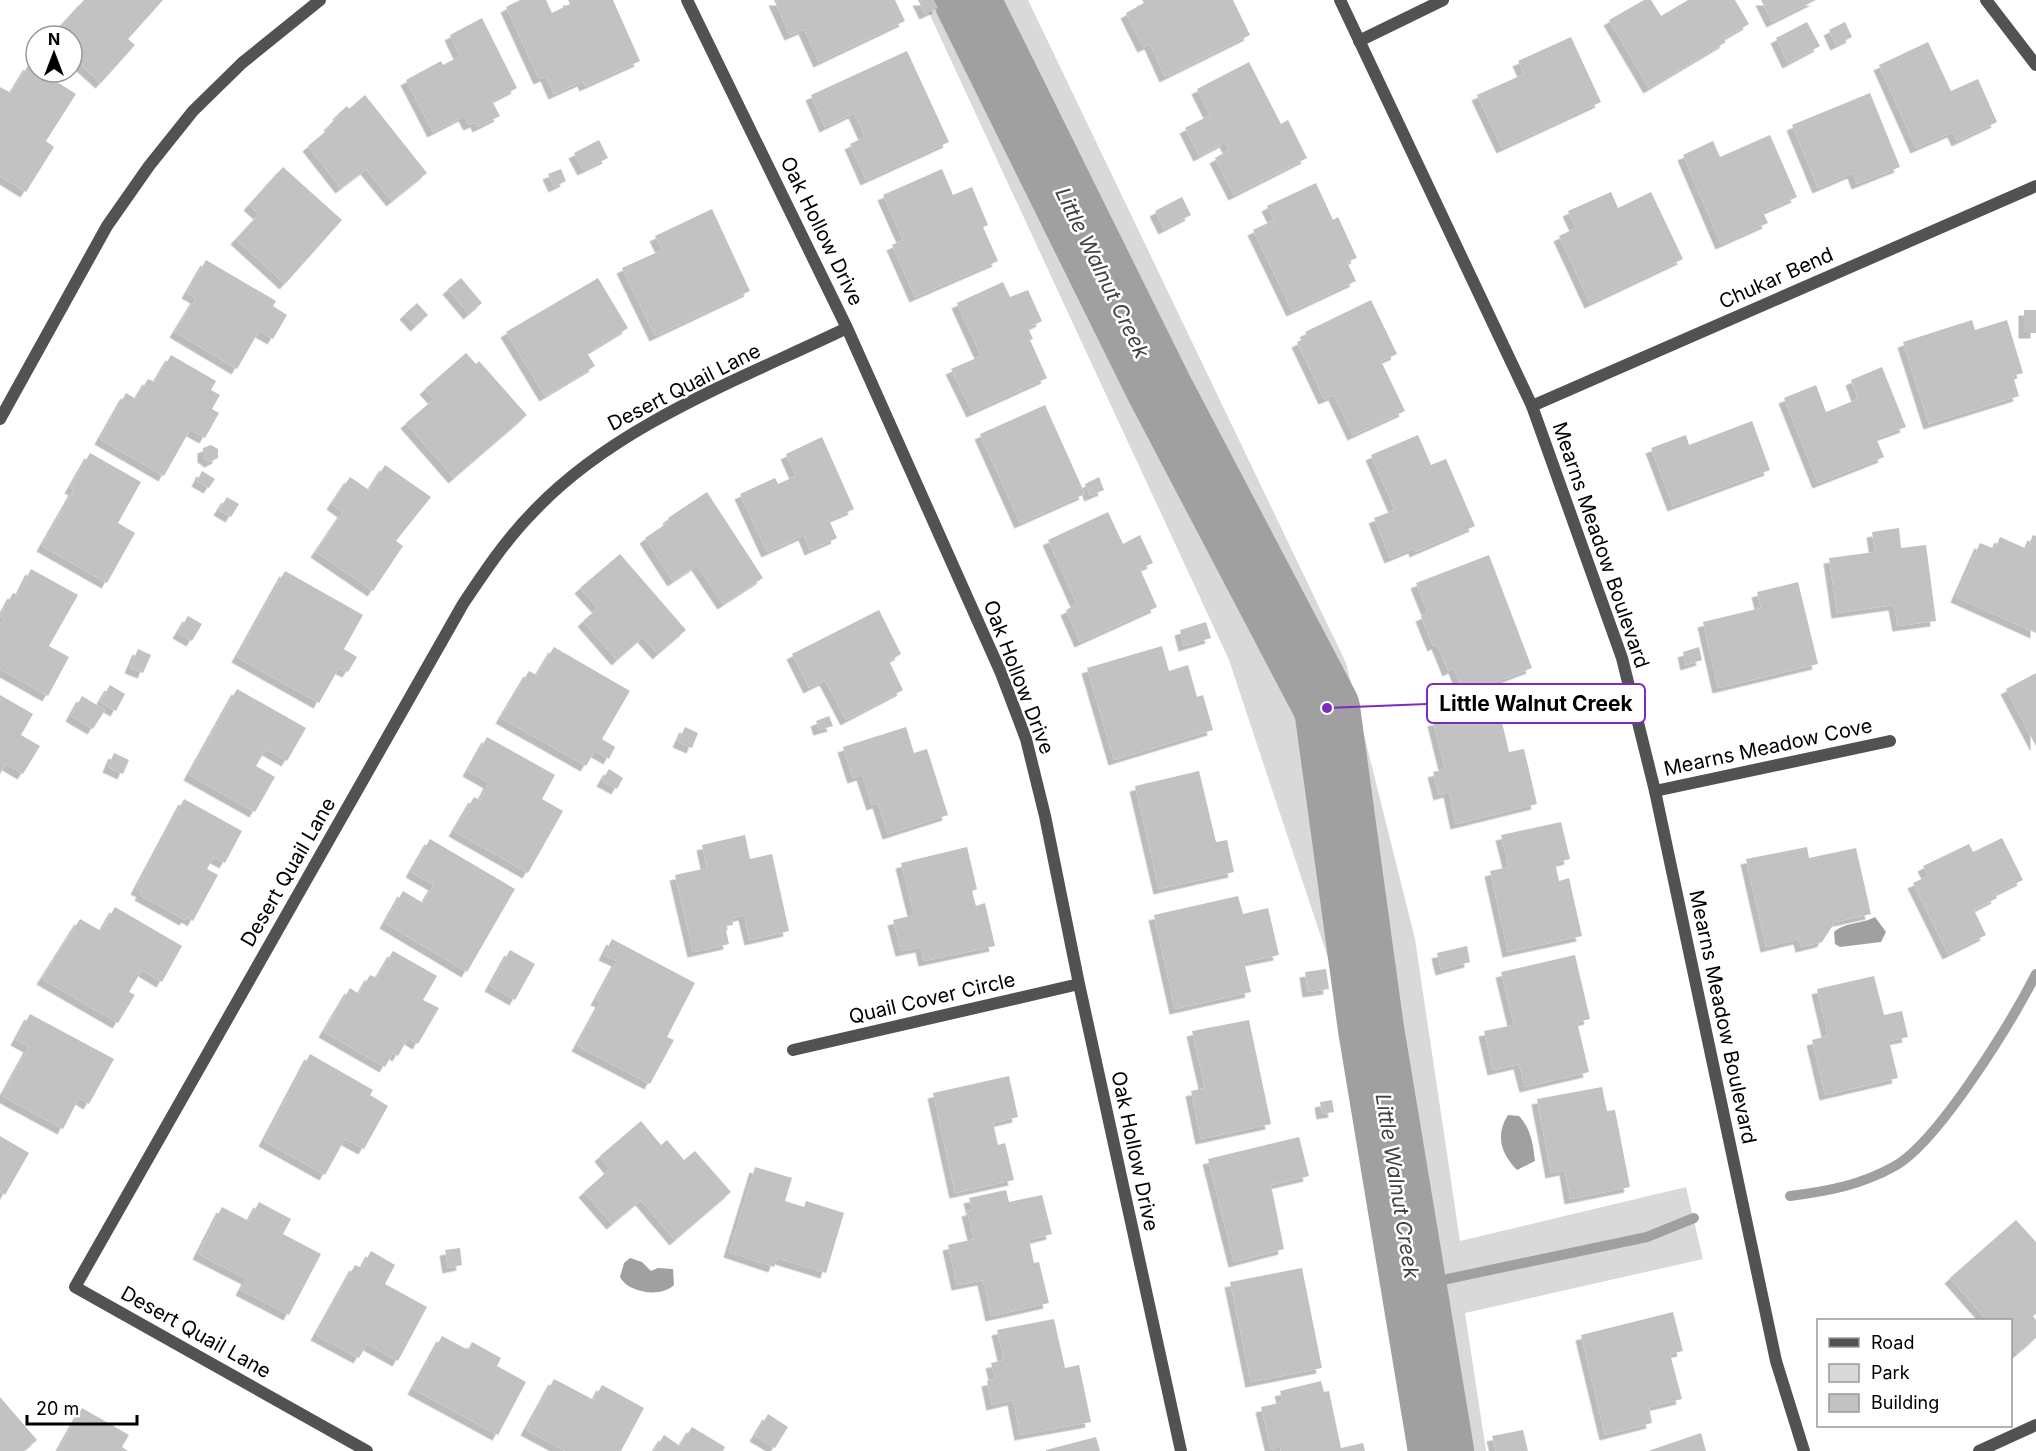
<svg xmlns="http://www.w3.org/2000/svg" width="2036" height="1451" viewBox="0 0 2036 1451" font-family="Inter,sans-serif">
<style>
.green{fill:#d9d9d9}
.water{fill:#a0a0a0}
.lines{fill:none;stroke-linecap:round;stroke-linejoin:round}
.stream{stroke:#a0a0a0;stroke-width:10}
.river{stroke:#a0a0a0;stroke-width:66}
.building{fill:#c2c2c2;filter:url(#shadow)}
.minor{stroke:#525252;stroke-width:12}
.tertiary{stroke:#525252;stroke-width:12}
.labels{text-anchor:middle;stroke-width:5;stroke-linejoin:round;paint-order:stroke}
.street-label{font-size:20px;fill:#000;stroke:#fff}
.water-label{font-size:21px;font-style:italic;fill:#414141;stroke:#fff}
.leader{fill:none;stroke:#7b2cbf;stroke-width:2}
.callout-dot{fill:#7b2cbf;stroke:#fff;stroke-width:2}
.callout{fill:#fff;stroke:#7b2cbf;stroke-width:2}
.callout-label{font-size:21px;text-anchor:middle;font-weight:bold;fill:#000}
</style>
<defs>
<filter id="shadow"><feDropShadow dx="-5.5" dy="5.5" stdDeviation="0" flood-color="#0004"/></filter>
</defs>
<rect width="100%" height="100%" fill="#fff"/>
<path class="green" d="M923,0H1028L1346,663L1415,939L1460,1241L1686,1187L1703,1259L1465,1313L1486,1451H1410L1332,970L1229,660Z"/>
<path class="water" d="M1875,917L1886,932L1881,942L1840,947L1835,944L1834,932C1845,922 1862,924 1875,917Z
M1508,1115L1519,1116C1531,1129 1533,1144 1535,1161L1517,1170C1501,1154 1495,1135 1508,1115Z
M630,1258L642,1262L651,1271L658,1268L673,1269L674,1285C661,1298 628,1293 620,1277L624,1263Z"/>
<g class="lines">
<path class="stream" d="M1790,1196C1829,1191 1861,1185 1895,1166C1939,1141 2012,1021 2036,974
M1414,1286L1647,1237L1694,1218"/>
<path class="river" d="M967,0L1159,388L1327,708L1371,1029L1441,1451"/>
</g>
<path class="building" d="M84,0H163L128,39L135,45L101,83L72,57V36H51Z
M520,0H546L552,13L570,4L568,0H613L640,61L585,86L583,81L554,94L546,76L539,79L506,7Z
M774,0H895L905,21L819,62L804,29L790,35Z
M918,0H934L938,8L925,14Z
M1142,0H1233L1250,35L1165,77L1150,44L1143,47L1126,13L1144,3Z
M1644,0H1651L1661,16L1688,0H1735L1749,24L1723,39L1726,42L1649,88L1609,20Z
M1761,0H1816L1772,22Z
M482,18L517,88L492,101L500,116L478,127L476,122L469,125L464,116L433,132L406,80L441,61L443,65L460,56L450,35Z
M1807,22L1820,46L1788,63L1776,38Z
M1845,22L1852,37L1836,45L1829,30Z
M1571,37L1601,102L1502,148L1477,95L1524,74L1518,61Z
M1928,42L1951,91L1978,79L1997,122L1957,141L1953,132L1916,148L1879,65Z
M907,51L949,142L866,180L850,144L865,137L854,113L825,127L811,95Z
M1249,62L1281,124L1288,120L1307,158L1234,195L1215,158L1229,150L1225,142L1199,156L1185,128L1210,115L1197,89Z
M29,64L36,72H41L76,94L46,141L54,147L26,192L0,176V87L11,93Z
M1870,93L1900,167L1857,184L1853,173L1818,188L1792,125Z
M365,95L427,173L392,201L366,169L341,188L308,146L331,127L329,125L339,116L338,114L347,106L349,109Z
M1770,135L1797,197L1763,212L1768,223L1721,244L1683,155L1713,141L1720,157Z
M599,140L608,158L583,170L574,153Z
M283,167L342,220L285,284L236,239L259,214L249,205Z
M561,169L566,181L554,187L548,174Z
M942,169L953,195L972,187L988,225L983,227L998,261L915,297L892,245L903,240L883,195Z
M1316,183L1333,220L1338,217L1357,258L1347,262L1356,281L1292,311L1253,230L1274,220L1267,206Z
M1611,192L1618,208L1651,192L1683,259L1590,303L1559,236L1576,228L1568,211Z
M1182,197L1191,215L1164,229L1155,211Z
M712,209L750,291L655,336L622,268L662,250L655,236Z
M206,260L276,301L273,306L287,315L273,339L259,331L237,369L175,332L196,298L187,293Z
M461,278L482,303L469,314L448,289Z
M598,278L628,328L587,353L595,366L545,396L506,332Z
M1003,282L1010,297L1028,290L1042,321L1028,328L1033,339L1030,340L1047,378L972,412L951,369L981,356L957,303Z
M1371,300L1397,354L1381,361L1405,411L1353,435L1334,395L1324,399L1297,342L1308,337L1305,332Z
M417,303L428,315L416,326L405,314Z
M2024,310H2036V333H2024Z
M1972,320L1975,330L2007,320L2023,373L2013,376L2019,396L1929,424L1903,342Z
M466,353L476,364L479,361L527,415L454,478L406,423L434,399L425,389Z
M171,355L216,381L211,390L220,395L212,409L219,413L205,438L190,430L164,476L100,439L126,393L136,399L148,379L155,382Z
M1882,367L1906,427L1876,438L1884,457L1818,483L1784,398L1816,385L1826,412L1858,399L1851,380Z
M1045,405L1085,494L1020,523L980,434Z
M1752,421L1770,470L1673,506L1651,448L1686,435L1689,445Z
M1418,435L1431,465L1446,459L1475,526L1415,552L1414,548L1390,558L1374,518L1395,510L1371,455Z
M822,437L854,509L829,520L837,538L810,550L804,535L767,552L740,494L775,478L778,484L796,476L786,454Z
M211,445L218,449V458L210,462L203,457V448Z
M90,453L141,482L118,523L135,533L107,583L42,546L74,490L70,488Z
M385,465L431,497L396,541L403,546L373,591L316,552L343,512L332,504L350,477L369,490Z
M202,471L215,479L209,488L197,481Z
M1099,477L1104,490L1090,496L1085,484Z
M707,492L763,578L723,604L697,565L673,581L645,538L670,521L668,518Z
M227,497L239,504L231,517L219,510Z
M1108,512L1123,544L1140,535L1153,563L1140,569L1157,607L1080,642L1066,610L1077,604L1048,540Z
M1899,528L1901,548L1926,545L1936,621L1898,626L1894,605L1837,613L1829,558L1875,552L1872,532Z
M2033,535L2036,536V633L1956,597L1980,543L1995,549L2000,537L2027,549Z
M620,554L686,630L658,654L643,637L617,660L583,621L598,608L580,588Z
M1489,555L1532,668L1464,694L1454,668L1448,671L1437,644L1433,646L1421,616L1428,613L1416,583Z
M31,569L78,595L49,646L69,657L48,696L0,669V625L4,619L0,617L13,593L18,595Z
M285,571L363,615L344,649L357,657L348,672L339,668L319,703L237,657Z
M1798,582L1818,664L1718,688L1703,622L1761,608L1757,592Z
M879,610L901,654L889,661L903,690L846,720L825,680L809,688L792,654Z
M188,616L202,624L192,641L178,633Z
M1206,622L1211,638L1184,646L1180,630Z
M1162,646L1169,671L1188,665L1197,697L1203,695L1213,730L1114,760L1087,668Z
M554,647L630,691L602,739L615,747L609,759L595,751L586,766L501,718L529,671L537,675Z
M1699,647L1702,660L1686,665L1683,652Z
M138,649L151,655L143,673L130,668Z
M2036,673V746L2006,689Z
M110,685L125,694L116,711L100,702Z
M237,689L306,728L287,761L266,749L256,766L275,777L255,812L189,775Z
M0,695L33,714L21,735L40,746L23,774L6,764L0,774Z
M82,696L105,710L93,729L71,716Z
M1498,705L1509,752L1524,749L1537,804L1456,824L1449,792L1439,795L1433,772L1445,769L1433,721Z
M829,716L833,726L819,730L816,721Z
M685,727L698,733L692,748L678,742Z
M906,727L914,753L927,749L948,815L888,834L878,803L872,805L862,775L853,778L843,747Z
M487,737L555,775L542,799L563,811L528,873L454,831L474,797L480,800L489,783L468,771Z
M114,753L129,760L123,774L108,767Z
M609,769L623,778L617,789L602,781Z
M1199,771L1216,842L1227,840L1234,872L1159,889L1135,786Z
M184,799L242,831L225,863L214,857L207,869L218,875L193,921L187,917L185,920L140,895L142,892L136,889Z
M1561,822L1570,859L1555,863L1559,881L1569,878L1582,936L1508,952L1490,871L1509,867L1501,835Z
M745,835L750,859L772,854L789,931L750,940L744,915L732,918L733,925L725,926L729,944L693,952L675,875L707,868L702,845Z
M2002,838L2023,880L1995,894L1997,898L1974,910L1986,935L1948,954L1913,883L1928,876L1923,866L1969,844L1973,852Z
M430,839L515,889L467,972L385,923L403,891L423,903L434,885L411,872Z
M967,847L977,889L972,891L976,906L985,903L995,946L924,961L921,947L901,951L893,920L914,915L901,863Z
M1807,847L1809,858L1856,848L1871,914L1835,922L1822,942L1801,947L1799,939L1766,947L1746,859Z
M1238,896L1243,914L1268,908L1279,955L1244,962L1251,992L1175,1009L1154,915Z
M115,907L182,946L162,982L142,970L129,992L135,995L118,1023L42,979L80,919L101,931Z
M612,939L695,983L667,1037L674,1040L650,1084L577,1046L601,1002L596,1000L617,961L604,955Z
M1467,946L1470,962L1441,970L1437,953Z
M510,950L535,964L515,1000L490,986Z
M393,951L437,976L423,1000L439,1008L418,1044L408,1038L398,1056L393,1053L385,1067L324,1032L350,988L359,994L370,975L377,978Z
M1575,955L1590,1019L1577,1022L1589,1072L1525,1087L1519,1064L1493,1070L1484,1031L1514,1025L1501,972Z
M1326,969L1329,989L1308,992L1305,972Z
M1874,976L1884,1015L1902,1011L1908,1037L1889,1041L1898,1078L1825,1095L1812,1040L1828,1036L1817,989Z
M30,1014L114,1059L89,1104L79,1098L63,1129L2,1096L29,1047L16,1040Z
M1249,1020L1271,1124L1201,1139L1191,1091L1205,1088L1192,1031Z
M310,1054L373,1090L370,1095L388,1106L364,1149L345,1139L325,1175L264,1141Z
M1009,1076L1018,1117L993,1123L998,1145L1005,1143L1014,1180L955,1193L933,1093Z
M1602,1087L1607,1111L1615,1110L1630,1187L1570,1199L1565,1170L1551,1173L1537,1099Z
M1332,1100L1334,1112L1322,1114L1320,1102Z
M641,1121L661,1145L667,1140L684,1160L695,1151L731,1192L675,1240L641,1200L612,1224L584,1192L610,1169L600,1156Z
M0,1136L29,1153L5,1195L0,1191Z
M1299,1137L1309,1176L1271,1185L1284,1249L1234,1262L1208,1159Z
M755,1167L792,1178L785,1201L804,1207L806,1201L844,1213L826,1273L777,1258L774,1267L729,1252Z
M1006,1190L1009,1202L1042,1195L1052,1234L1029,1240L1034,1263L1039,1262L1049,1303L991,1316L983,1280L957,1285L948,1245L974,1239L967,1211L972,1210L969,1198Z
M259,1202L291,1219L283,1234L321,1254L289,1315L241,1290L247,1279L198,1254L222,1207L249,1221Z
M2016,1220L2036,1242V1314L2033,1316L2036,1320V1338L2017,1354L2010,1347V1320H1987L1950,1278Z
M460,1248L462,1265L448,1268L445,1250Z
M371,1251L395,1265L385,1284L427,1307L398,1361L367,1344L359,1358L316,1335L355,1265L362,1268Z
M1302,1268L1322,1368L1251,1382L1230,1282Z
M1673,1312L1683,1351L1670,1354L1682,1399L1649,1407L1652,1423L1605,1435L1581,1335Z
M1054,1319L1065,1368L1079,1365L1091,1422L1020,1435L1013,1400L992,1405L987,1381L995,1379L991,1363L1004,1360L997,1330Z
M442,1336L468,1350L472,1342L501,1358L497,1366L526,1382L498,1435L413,1389Z
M554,1379L594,1400L602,1385L644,1408L621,1451H565L526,1430Z
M1321,1381L1324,1392L1329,1391L1341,1448L1363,1443L1365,1451H1281L1280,1446L1271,1449L1261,1407L1283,1402L1280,1391Z
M0,1397L37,1440L24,1451H0Z
M82,1408L129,1435L122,1447L128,1451H58Z
M768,1414L788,1427L775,1448L755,1436Z
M692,1427L725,1447L723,1451H654L664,1435L680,1446Z
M1523,1430L1528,1451H1496L1492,1436Z
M1701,1433L1706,1451H1648Z
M1096,1437L1100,1451H1046V1450Z"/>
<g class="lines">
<path class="minor" d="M687,0L847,328L1001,673L1026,739L1045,816L1079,984L1181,1451
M1986,0L2036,65
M1359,41L1443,0
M1532,406L2036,186
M0,419L107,226L149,166L193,111L242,63L320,0
M1655,791L1890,741
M793,1050L1079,984
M367,1451L75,1287L463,604C485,571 507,538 535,510C617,424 741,379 847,328
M1979,1451L2036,1425"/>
<path class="tertiary" d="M1340,0L1532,406L1622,658L1655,791L1776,1361L1804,1451"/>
</g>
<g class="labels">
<g class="street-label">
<text transform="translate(822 231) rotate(64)" y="7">Oak Hollow Drive</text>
<text transform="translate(1776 278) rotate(-24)" y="7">Chukar Bend</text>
<text transform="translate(684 387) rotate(-27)" y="7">Desert Quail Lane</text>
<text transform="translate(1601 545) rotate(71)" y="7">Mearns Meadow Boulevard</text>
<text transform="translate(1019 677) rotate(69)" y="7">Oak Hollow Drive</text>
<text transform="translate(1768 747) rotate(-12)" y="7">Mearns Meadow Cove</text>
<text transform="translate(288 872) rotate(-60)" y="7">Desert Quail Lane</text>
<text transform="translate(932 998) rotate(-13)" y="7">Quail Cover Circle</text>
<text transform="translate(1723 1017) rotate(78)" y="7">Mearns Meadow Boulevard</text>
<text transform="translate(1135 1151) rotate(78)" y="7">Oak Hollow Drive</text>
<text transform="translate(196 1332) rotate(29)" y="7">Desert Quail Lane</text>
</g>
<g class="water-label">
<text transform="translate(1102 273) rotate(64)" y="7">Little Walnut Creek</text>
<text transform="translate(1397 1186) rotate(81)" y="7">Little Walnut Creek</text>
</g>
</g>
<path class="leader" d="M1327 708L1427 704"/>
<circle class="callout-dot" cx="1327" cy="708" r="6"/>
<rect class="callout" x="1427" y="684" width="218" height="39" rx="6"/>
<g class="callout-label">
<text x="1536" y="711">Little Walnut Creek</text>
</g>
<rect x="1817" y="1319" width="195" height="108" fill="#ffffff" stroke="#999999" stroke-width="1.5"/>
<rect x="1829" y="1338" width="30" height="9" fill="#525252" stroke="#999999" stroke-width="1.5"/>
<text x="1871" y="1349" font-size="18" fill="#000000">Road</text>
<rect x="1829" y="1364" width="30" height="18" fill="#d9d9d9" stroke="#999999" stroke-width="1.5"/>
<text x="1871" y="1379" font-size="18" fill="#000000">Park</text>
<rect x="1829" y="1394" width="30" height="18" fill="#c2c2c2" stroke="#999999" stroke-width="1.5"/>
<text x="1871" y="1409" font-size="18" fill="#000000">Building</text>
<g transform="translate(54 54)"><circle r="28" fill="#ffffff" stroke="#999999" stroke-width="1.5"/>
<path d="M0-4.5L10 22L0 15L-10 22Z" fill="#000000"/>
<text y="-9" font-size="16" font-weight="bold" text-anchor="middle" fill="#000000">N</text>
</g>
<path d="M27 1415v9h110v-9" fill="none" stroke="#000000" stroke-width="3"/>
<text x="36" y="1415" font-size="18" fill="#000000" stroke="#ffffff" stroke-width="4.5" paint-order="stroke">20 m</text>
</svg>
